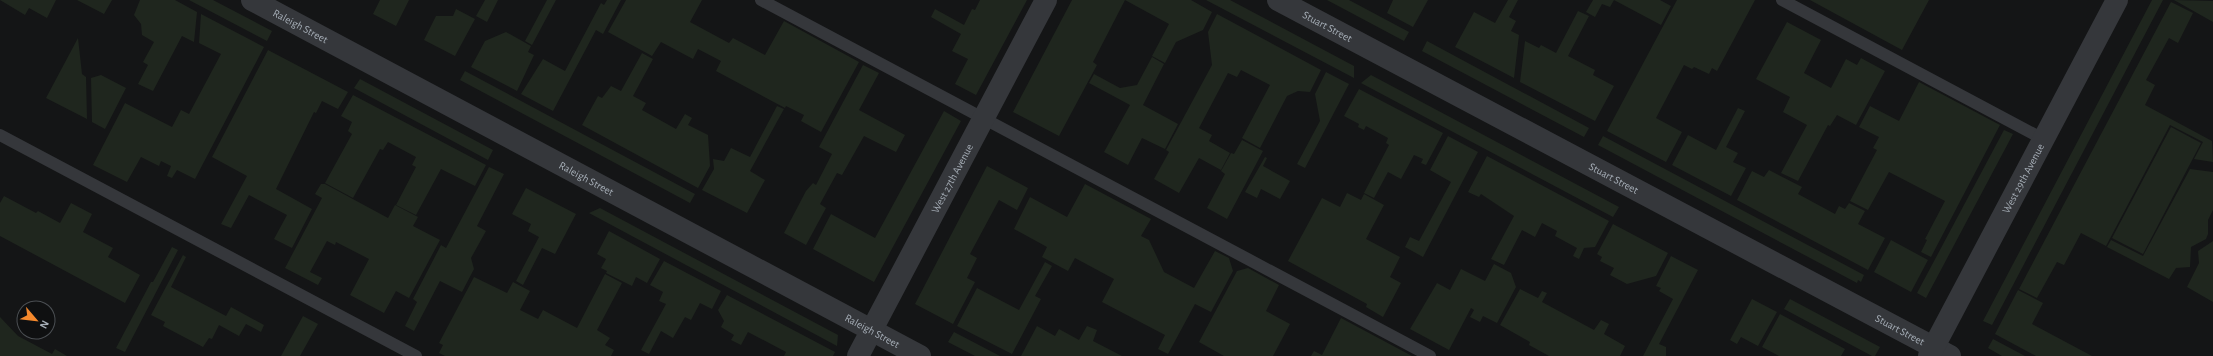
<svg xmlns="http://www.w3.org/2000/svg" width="2213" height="356" viewBox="0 0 2213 356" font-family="'Alegreya Sans',sans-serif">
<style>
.green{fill:#1f261e}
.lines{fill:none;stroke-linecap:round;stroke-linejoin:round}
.service{stroke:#35373b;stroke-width:12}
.minor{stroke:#35373b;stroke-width:22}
.tertiary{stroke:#35373b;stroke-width:22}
.labels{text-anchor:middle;stroke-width:3.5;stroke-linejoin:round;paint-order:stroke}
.street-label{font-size:11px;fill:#a6aeb7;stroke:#0f1011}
</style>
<rect width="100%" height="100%" fill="#141516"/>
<path class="green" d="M0,0H56L47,18L29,8L25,15Z
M77,0H112L104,14Z
M140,0H175L197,12L194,42L182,36L153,91L138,84L148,65L143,62L154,42L142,35L141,24L134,15Z
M189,0H213L272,31L267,41Z
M380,0H409L396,26L373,14Z
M485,0H498L487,22L476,16Z
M547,0H556L532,45L525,41Z
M607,0H621L603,34L596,30L553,111L521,94L543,59L565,71L601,3L604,5Z
M626,0H702L690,22L729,43L733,38L765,55L784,21L859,62L821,132L801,121L804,115L786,106L785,108L716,71L721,61L698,49L693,59L661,42L652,56L608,32Z
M980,0H1027L976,95L955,84L968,59L952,51L961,34L931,17L935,9L964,25L972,9L975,10Z
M1072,0H1191L1212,12L1203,30L1176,42L1165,63L1152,56L1169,24L1125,0L1093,62L1097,65L1059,136L1013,112Z
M1206,0H1230L1354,66V78Z
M1327,0H1349L1409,32L1404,41Z
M1393,0H1428L1413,27L1387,13Z
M1508,0H1518L1509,17L1516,21L1511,31L1519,35L1514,78L1455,47L1474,12L1495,23Z
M1593,0H1660L1671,6L1661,25L1614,0L1610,7L1602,4L1595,17L1586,12Z
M1677,0H1755L1717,71L1712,68L1709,74L1694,67L1692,69L1684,65L1656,118L1682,132L1666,162L1607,131Z
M1810,0H1929L1902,50Z
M2152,0H2163L1992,325L1983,321Z
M2174,0L2213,1V22Z
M2171,2L2193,13L2178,43L2169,38L2146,80L2155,85L2145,105L2212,141L2213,162L2194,159L2203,142L2170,125L2106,246L2081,233L2064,265L2057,262L2037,298L2019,289Z
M456,9L475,19L455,56L424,40L436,16H453Z
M1578,11L1589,16L1568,56L1595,70L1593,75L1614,86L1595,121L1520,82L1525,41L1539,48L1541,45L1556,53Z
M201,14L264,47L195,179L177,170L172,178L167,176L171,166L161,161L159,166L141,157L127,182L93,165L125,103L172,127L181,110L189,114L221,54L199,43Z
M1217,14L1321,70L1310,92L1298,91L1287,96L1260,148L1242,138L1270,85L1241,70L1237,77L1228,73L1199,128L1212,135L1209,141L1230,153L1221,170L1199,158L1179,193L1154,179L1169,152L1166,150L1212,65L1208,32Z
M1787,22L1821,40L1804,73L1831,88L1846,59L1857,65L1861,58L1885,71L1856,125L1837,115L1830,126L1828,125L1798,181L1781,173L1807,125L1783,112L1790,97L1756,79Z
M506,32L531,46L528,52L534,55L517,91L471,67L485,41Z
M78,38L82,74L86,77L87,119L46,98Z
M1427,41L1589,128L1584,137L1422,51Z
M268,50L348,92L338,109L322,101L316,113L314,112L276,189L312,209L292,248L274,239L287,215L249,195L231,228L221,224L247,176L212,157Z
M642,53L653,59L633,96L646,103L642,110L676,129L685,114L692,118L688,125L708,135L710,166L698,188L582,125L598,96L602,98L611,86L621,91Z
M1152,57L1164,64L1143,105L1178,124L1165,149L1142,138L1128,165L1104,152L1130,105L1089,83L1094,74L1120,88L1137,85Z
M863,65L879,73L859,110L905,135L896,152L864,136L842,175L837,173L820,204L826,208L806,245L784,233L806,191L813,183L816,185L832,154L819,147Z
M465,71L695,194L690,203L460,80Z
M1326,72L1349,84L1305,168L1297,164L1320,121L1315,94Z
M101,75L126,88L105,129L92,122L91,78Z
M1371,75L1619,207L1613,217L1361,83Z
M360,79L493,150L488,160L354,88Z
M1919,82L2000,125L1931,257L1921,252L1927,240L1925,239L1945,201L1889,172L1868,210L1850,201L1877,150L1873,148L1879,137L1859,127L1870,106L1899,121Z
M1359,89L1443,133L1426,165L1421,163L1423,159L1414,155L1401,179L1388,172L1374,198L1364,193L1389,145L1386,143L1388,138L1366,126L1364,130L1358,127L1359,124L1344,116Z
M353,95L486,165L475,186L441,169L416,215L396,205L416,167L412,165L416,157L388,142L383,150L380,149L353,198L325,183L352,134L348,131L352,122L341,116Z
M777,106L784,109L750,171L765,180L747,213L702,190L714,169L713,159L724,161L731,148L750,157Z
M1738,108L1745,111L1726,147L1738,153L1733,162L1746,168L1731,196L1672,165L1688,135L1716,150Z
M944,111L961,121L874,282L813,249L831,214L875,238Z
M2171,127L2201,143L2143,254L2112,238Z
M2004,130L2013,134L1926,298L1917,293Z
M1448,136L1478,152L1423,257L1405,247L1410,237L1419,241L1451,182L1430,170Z
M1603,136L1864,275L1861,282L1858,280L1857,283L1598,145Z
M1242,140L1263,151L1227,219L1207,208L1225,174L1221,171L1231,153L1234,154Z
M1487,156L1609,221L1595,247L1584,248L1579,259L1573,256L1577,248L1555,236L1557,231L1542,223L1535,237L1522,230L1504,265L1491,259L1514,216L1481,194L1479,197L1468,192Z
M1265,157L1267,158L1263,166L1290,181L1280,199L1261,189L1257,198L1245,192Z
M987,166L1028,188L1017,210L999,200L970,254L977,258L967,278L975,282L953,324L915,304Z
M489,167L504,174L477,226L486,231L471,258L474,269L462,292L440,281L414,331L405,326L417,302L413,299L441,245L446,248Z
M2190,169L2213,172V210L2208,220V234L2206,239L2191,247L2190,267L2176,268L2169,279L2107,247L2111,240L2143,256Z
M1769,170L1802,187L1798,194L1835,214L1839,206L1845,209L1849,203L1865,211L1858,224L1885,238L1868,270L1737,200L1752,171L1764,177Z
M321,184H325L388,218L395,205L418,217L413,226L440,240L409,298L396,291L384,313L350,295L369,259L336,242L335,245L327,241L310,272L322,278L318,285L285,268L322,198L315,194Z
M1085,184L1151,219L1141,236L1149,240L1164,272L1194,288L1215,251L1229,258L1233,271L1211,312L1195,304L1168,354L1158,349L1165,335L1102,302L1114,279L1075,258L1068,271L1042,257L1047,247L1014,229L1030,197L1067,217Z
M526,188L576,214L555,254L542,248L523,285L516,281L539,237L528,231L531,224L512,214Z
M1347,193L1361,200L1364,194L1384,205L1366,239L1400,257L1390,277L1401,283L1383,317L1366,307L1367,304L1288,261L1322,198L1340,207Z
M4,196L36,213L38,211L60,223L71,203L92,214L83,232L113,248L108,257L140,275L125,303L0,236V203Z
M600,208L838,335L837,346L589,213Z
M1613,224L1668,253L1656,276L1627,284L1610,275L1614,268L1600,261L1602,257L1597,254Z
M609,231L660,259L647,283L636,277L632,286L606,273L607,271L601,268L606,259L597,254Z
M1891,240L1928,260L1911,292L1874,272Z
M2213,241V302L2187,287L2199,263L2198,251Z
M172,247L178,250L125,352L116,348L151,282H153Z
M183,255L186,257L171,287L226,316L231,307L264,325L261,332L246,324L239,336L219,325L212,339L209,338L203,347L163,326L165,322L151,315Z
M1671,256L1698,270L1659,344L1666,347V356H1643L1673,299L1659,291L1661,288L1656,286Z
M664,261L721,291L712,309L700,303L691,320L685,317L673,338L661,331L649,354L641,350L666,304L659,301L663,292L650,285Z
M1045,262L1052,266L1035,296L1041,299L1012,354L957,326L977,288L1019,310Z
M1494,264L1511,273L1516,287L1497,323L1483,316L1480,322L1470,317L1474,310L1471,308L1449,350L1410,329L1437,283L1450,290L1461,269L1485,281Z
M1248,268L1279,285L1266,311L1290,324L1273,356H1224L1199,342L1237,271Z
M605,274L622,283L597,330L610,338L605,345L614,350L611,356H445L439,353L443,345L439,343L474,277L507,293L513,282L530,291L520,310L538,319L543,310L577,328Z
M1520,289L1538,298L1542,291L1547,293L1542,302L1594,330L1601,320L1609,324L1604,334L1625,346L1620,356H1549L1529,345L1530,342L1500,325Z
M2018,290L2043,303L2032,324L2092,356H2036L1995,334Z
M727,295L835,352L833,356H784L786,352L748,332L741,345L731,340L734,335L721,327L724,321L718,310Z
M1752,299L1777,312L1758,346L1741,337L1737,344L1730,340Z
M1790,299L1880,347L1875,356H1872L1784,309Z
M1780,314L1845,349L1841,356H1779L1762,347Z
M303,316L318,324L300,356H281Z
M0,317L18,336L52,354L55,349L67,356H0Z
M1341,318L1412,356H1311L1314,351L1322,355Z
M1037,326L1055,336L1059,329L1079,340L1087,326L1097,330L1093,341L1122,356H1021Z
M954,332L1000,356H975L948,342Z
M1993,339L2025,356H2002L1988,348Z"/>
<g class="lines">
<path class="service" d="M761,0L1430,356
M1782,0L2043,139
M0,135L416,356"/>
<g class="minor">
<path id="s1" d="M252,0L920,356"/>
<path id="s2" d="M1278,0L1950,356"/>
<path id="s3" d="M858,356L1046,0"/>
</g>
<path class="tertiary" id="s4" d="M1929,356L2117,0"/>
</g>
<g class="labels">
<g class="street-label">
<text dy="4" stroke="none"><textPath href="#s1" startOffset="55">Raleigh Street</textPath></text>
<text dy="4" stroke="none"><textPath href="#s2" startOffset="56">Stuart Street</textPath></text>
<text dy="4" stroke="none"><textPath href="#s1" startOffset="379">Raleigh Street</textPath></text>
<text dy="4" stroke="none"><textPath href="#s3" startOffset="201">West 27th Avenue</textPath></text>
<text dy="4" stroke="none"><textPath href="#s2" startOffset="380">Stuart Street</textPath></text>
<text dy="4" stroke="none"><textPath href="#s4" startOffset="201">West 29th Avenue</textPath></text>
<text dy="4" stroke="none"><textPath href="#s1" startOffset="703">Raleigh Street</textPath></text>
<text dy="4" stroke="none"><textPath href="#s2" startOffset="704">Stuart Street</textPath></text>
</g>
</g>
<g transform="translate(36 320) rotate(118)"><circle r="19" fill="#0f1011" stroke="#4b4f53"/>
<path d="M0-3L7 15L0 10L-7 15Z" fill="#f5892d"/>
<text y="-6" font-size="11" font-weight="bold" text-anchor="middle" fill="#a6aeb7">N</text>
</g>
</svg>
